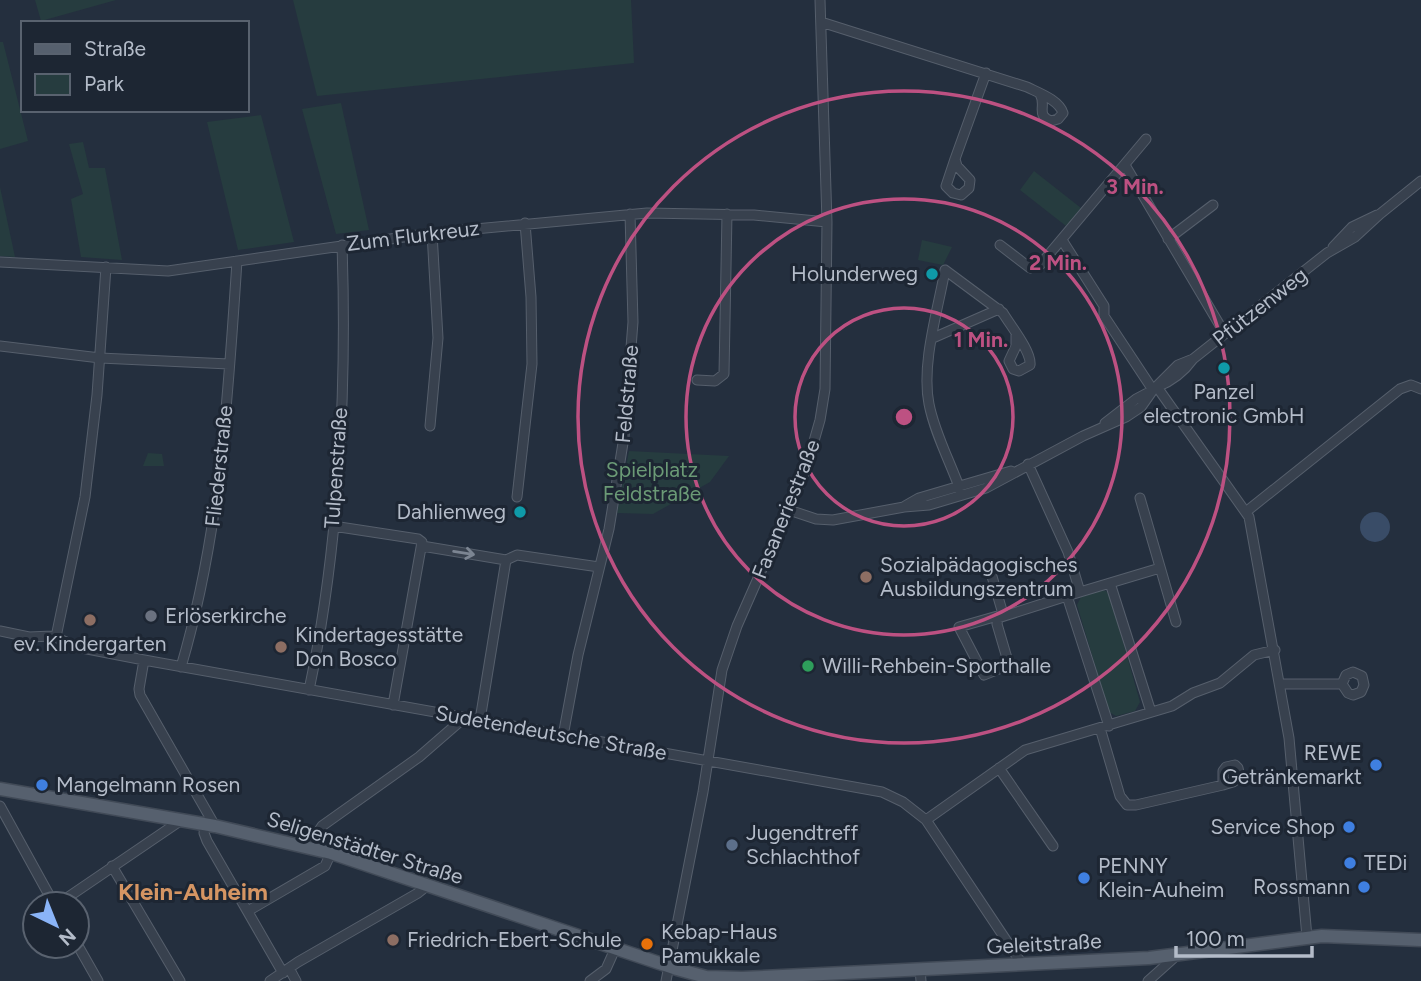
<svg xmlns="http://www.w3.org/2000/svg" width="1421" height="981" viewBox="0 0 1421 981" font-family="Figtree,sans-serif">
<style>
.green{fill:#263c3f}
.water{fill:#394c67}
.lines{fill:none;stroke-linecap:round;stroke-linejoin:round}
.minor-casing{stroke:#565f6c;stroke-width:11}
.major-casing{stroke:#414a57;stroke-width:15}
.minor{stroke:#38414e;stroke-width:9}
.major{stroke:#56606e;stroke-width:12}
.oneway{stroke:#7c8592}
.ring{fill:none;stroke:#bd5182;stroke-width:3.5}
.culture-dot{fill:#0f9aa8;stroke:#1d2633;stroke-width:2.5}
.education-dot{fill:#8d6e63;stroke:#1d2633;stroke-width:2.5}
.worship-dot{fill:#6b7280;stroke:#1d2633;stroke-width:2.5}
.leisure-dot{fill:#2e9e5b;stroke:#1d2633;stroke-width:2.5}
.shop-dot{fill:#3f7fe0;stroke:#1d2633;stroke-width:2.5}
.service-dot{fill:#5c6f8a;stroke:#1d2633;stroke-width:2.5}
.food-dot{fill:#e8710a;stroke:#1d2633;stroke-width:2.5}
.labels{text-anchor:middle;stroke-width:6;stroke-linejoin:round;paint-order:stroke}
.street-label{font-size:21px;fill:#b4bcc9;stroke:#1d2633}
.poi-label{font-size:21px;fill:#b4bcc9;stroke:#1d2633;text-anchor:start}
.park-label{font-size:21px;fill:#6b9a76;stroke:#1d2633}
.quarter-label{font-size:24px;font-weight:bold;fill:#d59563;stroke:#1d2633}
.centre{fill:#bd5182;stroke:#1d2633;stroke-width:3.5}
.ring-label{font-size:21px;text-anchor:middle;font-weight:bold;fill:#bd5182;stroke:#1d2633;stroke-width:6;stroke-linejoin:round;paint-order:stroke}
</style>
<rect width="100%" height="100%" fill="#242f3e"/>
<path class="green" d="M35,0H116L41,21Z
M293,0H631L634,63L317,96Z
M0,42H3L28,141L0,149Z
M341,103L369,230L336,234L302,109Z
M261,115L294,242L238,250L207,122Z
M83,142L89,168H105L122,260L81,257L71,199L83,194L69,144Z
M1034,171L1081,208L1066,226L1020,190Z
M0,187L15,257L0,256Z
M922,240L952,247L943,265L918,260Z
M629,451L729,456L710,482L653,514L617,513Z
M148,453L162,454L164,466H143Z
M1102,590L1106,591L1110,596L1140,702L1135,711L1116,716L1109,712L1077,605L1081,597Z"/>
<path class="water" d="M1360 527a15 15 0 1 1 30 0a15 15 0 1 1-30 0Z"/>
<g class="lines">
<defs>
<path id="minor" d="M821,22L1027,87C1039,93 1059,100 1063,113L1058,119L1051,121C1035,115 1047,105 1040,94
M955,159L946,186L953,193L961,195L969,188L970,180L957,166L955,159L986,73
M1125,165L1225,334
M1168,239L1213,205
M1062,240L1104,306V316L1153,390
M1000,245L1030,268L1040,265L1146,139
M1333,247L1352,227L1377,215
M0,262L168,271L432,233L647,213L754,215L827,222
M933,338L999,309
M0,346L100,358L229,364
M697,380L715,381L724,374L727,214
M1157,387L1249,517L1289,738L1307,937
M1157,387C1172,381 1183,373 1193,359L1327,253L1355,237L1380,214L1421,181
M1105,423L1136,399L1153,390L1178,365L1193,359
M430,426L438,338L432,233
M1028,464L1068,552L1080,592L1067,596L1109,726
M962,495C952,465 935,435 929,404C921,364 938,310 945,270L1003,313C1010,325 1032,352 1030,365L1019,371L1013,369L1009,361L1016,346V335
M517,497L532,364L531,297L525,223
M1140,498L1176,622
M905,506L919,498L1011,471
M789,510L816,519L833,520L904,507L929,505L986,488L1083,436L1126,417L1141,407L1153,390
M1247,511L1400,389L1411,385L1421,389
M333,526L418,539L422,542L393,705
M422,546L506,560
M506,560L517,555L599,567
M991,573L1003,614
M1110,583L1151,712
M1080,592L1160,568
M1001,615L959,627L984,675L1009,665L997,624L998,618L1067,596
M0,631L29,637L53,636L77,647L144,660L882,792L903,802L926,820L1022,964
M56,637L85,497L97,395L106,267
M144,660L139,689L140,695L215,826
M181,667C220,535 228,398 237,261
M1280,684H1342L1348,693L1353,695L1361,692L1364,685L1362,676L1353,672L1346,675L1342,684
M309,690C339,549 347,389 342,245
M480,720L506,560
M1100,728L1120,796L1127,805H1136L1223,785L1233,782L1240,777L1238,768L1235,765L1226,767L1223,771V785
M563,736L578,655L609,529L624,437L633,322L630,214
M999,768L1053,846
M0,806L54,904
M926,820L1025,750L1172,706L1193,693L1220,683L1254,655L1275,650
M205,825L204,833L207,841L283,973
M308,847L322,826L419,757L465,717
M112,866L180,981
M58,904L180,821
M248,911L325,866L331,853
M77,944L98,981
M289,968L296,981
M920,969L921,981
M270,981L298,962L418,893L428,885
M590,981L606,969L615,949
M666,981L703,792L722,670L737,626L806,469L820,420L825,389L827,222L820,0
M1148,981L1176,956"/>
<path id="major" d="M0,789L215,826L331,853L677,969L706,977L742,978L1149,958L1322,936L1421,940"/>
</defs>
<use href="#minor" class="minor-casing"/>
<use href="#major" class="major-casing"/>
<use href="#minor" class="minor"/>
<use href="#major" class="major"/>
</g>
<defs><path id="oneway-shaft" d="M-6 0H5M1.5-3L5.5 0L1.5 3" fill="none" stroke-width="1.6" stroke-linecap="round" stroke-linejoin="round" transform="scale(1.75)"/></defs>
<use class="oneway" href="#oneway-shaft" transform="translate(464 553) rotate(9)"/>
<g class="ring">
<circle cx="904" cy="417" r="109"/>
<circle cx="904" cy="417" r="218"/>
<circle cx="904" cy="417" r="326"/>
</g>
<g class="culture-dot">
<circle cx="932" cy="274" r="7"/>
<circle cx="1224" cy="368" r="7"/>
<circle cx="520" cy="512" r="7"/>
</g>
<g class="education-dot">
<circle cx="866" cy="577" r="7"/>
<circle cx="90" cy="620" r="7"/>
<circle cx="281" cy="647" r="7"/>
<circle cx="393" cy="940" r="7"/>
</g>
<circle class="worship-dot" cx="151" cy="616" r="7"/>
<circle class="leisure-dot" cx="808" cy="666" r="7"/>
<g class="shop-dot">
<circle cx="1376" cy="765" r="7"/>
<circle cx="42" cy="785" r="7"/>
<circle cx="1349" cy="827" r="7"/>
<circle cx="1350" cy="863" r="7"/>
<circle cx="1084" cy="878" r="7"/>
<circle cx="1364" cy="887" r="7"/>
</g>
<circle class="service-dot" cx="732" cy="845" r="7"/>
<circle class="food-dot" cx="647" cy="944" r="7"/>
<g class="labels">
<g class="street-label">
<text transform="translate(413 236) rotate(-7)" y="7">Zum Flurkreuz</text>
<text transform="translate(1260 307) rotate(-38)" y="7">Pfützenweg</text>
<text transform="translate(627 394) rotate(-85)" y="7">Feldstraße</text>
<text transform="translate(219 466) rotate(-84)" y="7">Fliederstraße</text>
<text transform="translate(336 468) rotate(-86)" y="7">Tulpenstraße</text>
<text transform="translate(786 509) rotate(-68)" y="7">Fasaneriestraße</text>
<text transform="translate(551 733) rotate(10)" y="7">Sudetendeutsche Straße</text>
<text transform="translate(365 848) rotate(17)" y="7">Seligenstädter Straße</text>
<text transform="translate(1044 944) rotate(-3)" y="7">Geleitstraße</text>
</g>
<g class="poi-label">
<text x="918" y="281" text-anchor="end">Holunderweg</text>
<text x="1224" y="399" text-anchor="middle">Panzel<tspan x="1224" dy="24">electronic GmbH</tspan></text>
<text x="506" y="519" text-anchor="end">Dahlienweg</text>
<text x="880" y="572">Sozialpädagogisches<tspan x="880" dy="24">Ausbildungszentrum</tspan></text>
<text x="165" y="623">Erlöserkirche</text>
<text x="295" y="642">Kindertagesstätte<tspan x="295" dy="24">Don Bosco</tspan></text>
<text x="90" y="651" text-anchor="middle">ev. Kindergarten</text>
<text x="822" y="673">Willi-Rehbein-Sporthalle</text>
<text x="1362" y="760" text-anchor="end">REWE<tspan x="1362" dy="24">Getränkemarkt</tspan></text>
<text x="56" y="792">Mangelmann Rosen</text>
<text x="1335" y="834" text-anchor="end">Service Shop</text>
<text x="746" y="840">Jugendtreff<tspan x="746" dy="24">Schlachthof</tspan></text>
<text x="1364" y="870">TEDi</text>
<text x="1098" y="873">PENNY<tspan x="1098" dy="24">Klein-Auheim</tspan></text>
<text x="1350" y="894" text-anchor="end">Rossmann</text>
<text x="661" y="939">Kebap-Haus<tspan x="661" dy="24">Pamukkale</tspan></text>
<text x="407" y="947">Friedrich-Ebert-Schule</text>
</g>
<g class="park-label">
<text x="652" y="477">Spielplatz<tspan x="652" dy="24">Feldstraße</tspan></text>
</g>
<g class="quarter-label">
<text x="193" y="900">Klein-Auheim</text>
</g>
</g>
<circle cx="904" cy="417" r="10" class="centre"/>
<g class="ring-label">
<text x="1135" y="194">3 Min.</text>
<text x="1058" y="270">2 Min.</text>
<text x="981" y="347">1 Min.</text>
</g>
<rect x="21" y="21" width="228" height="91" fill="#1d2633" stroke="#59626f" stroke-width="2"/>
<rect x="35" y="44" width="35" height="10" fill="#56606e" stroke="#59626f" stroke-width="2"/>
<text x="84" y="56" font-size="21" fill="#b4bcc9">Straße</text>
<rect x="35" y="74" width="35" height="21" fill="#263c3f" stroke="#59626f" stroke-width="2"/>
<text x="84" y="91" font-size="21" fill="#b4bcc9">Park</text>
<g transform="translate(56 925) rotate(137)"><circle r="33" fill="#1d2633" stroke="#59626f" stroke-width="2"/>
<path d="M0-5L12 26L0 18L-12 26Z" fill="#8ab4f8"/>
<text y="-10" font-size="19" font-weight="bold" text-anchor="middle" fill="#b4bcc9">N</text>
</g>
<path d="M1176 946v10h136v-10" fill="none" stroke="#b4bcc9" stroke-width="3.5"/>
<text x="1186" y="946" font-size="21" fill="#b4bcc9" stroke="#1d2633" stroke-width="5" paint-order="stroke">100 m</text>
</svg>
